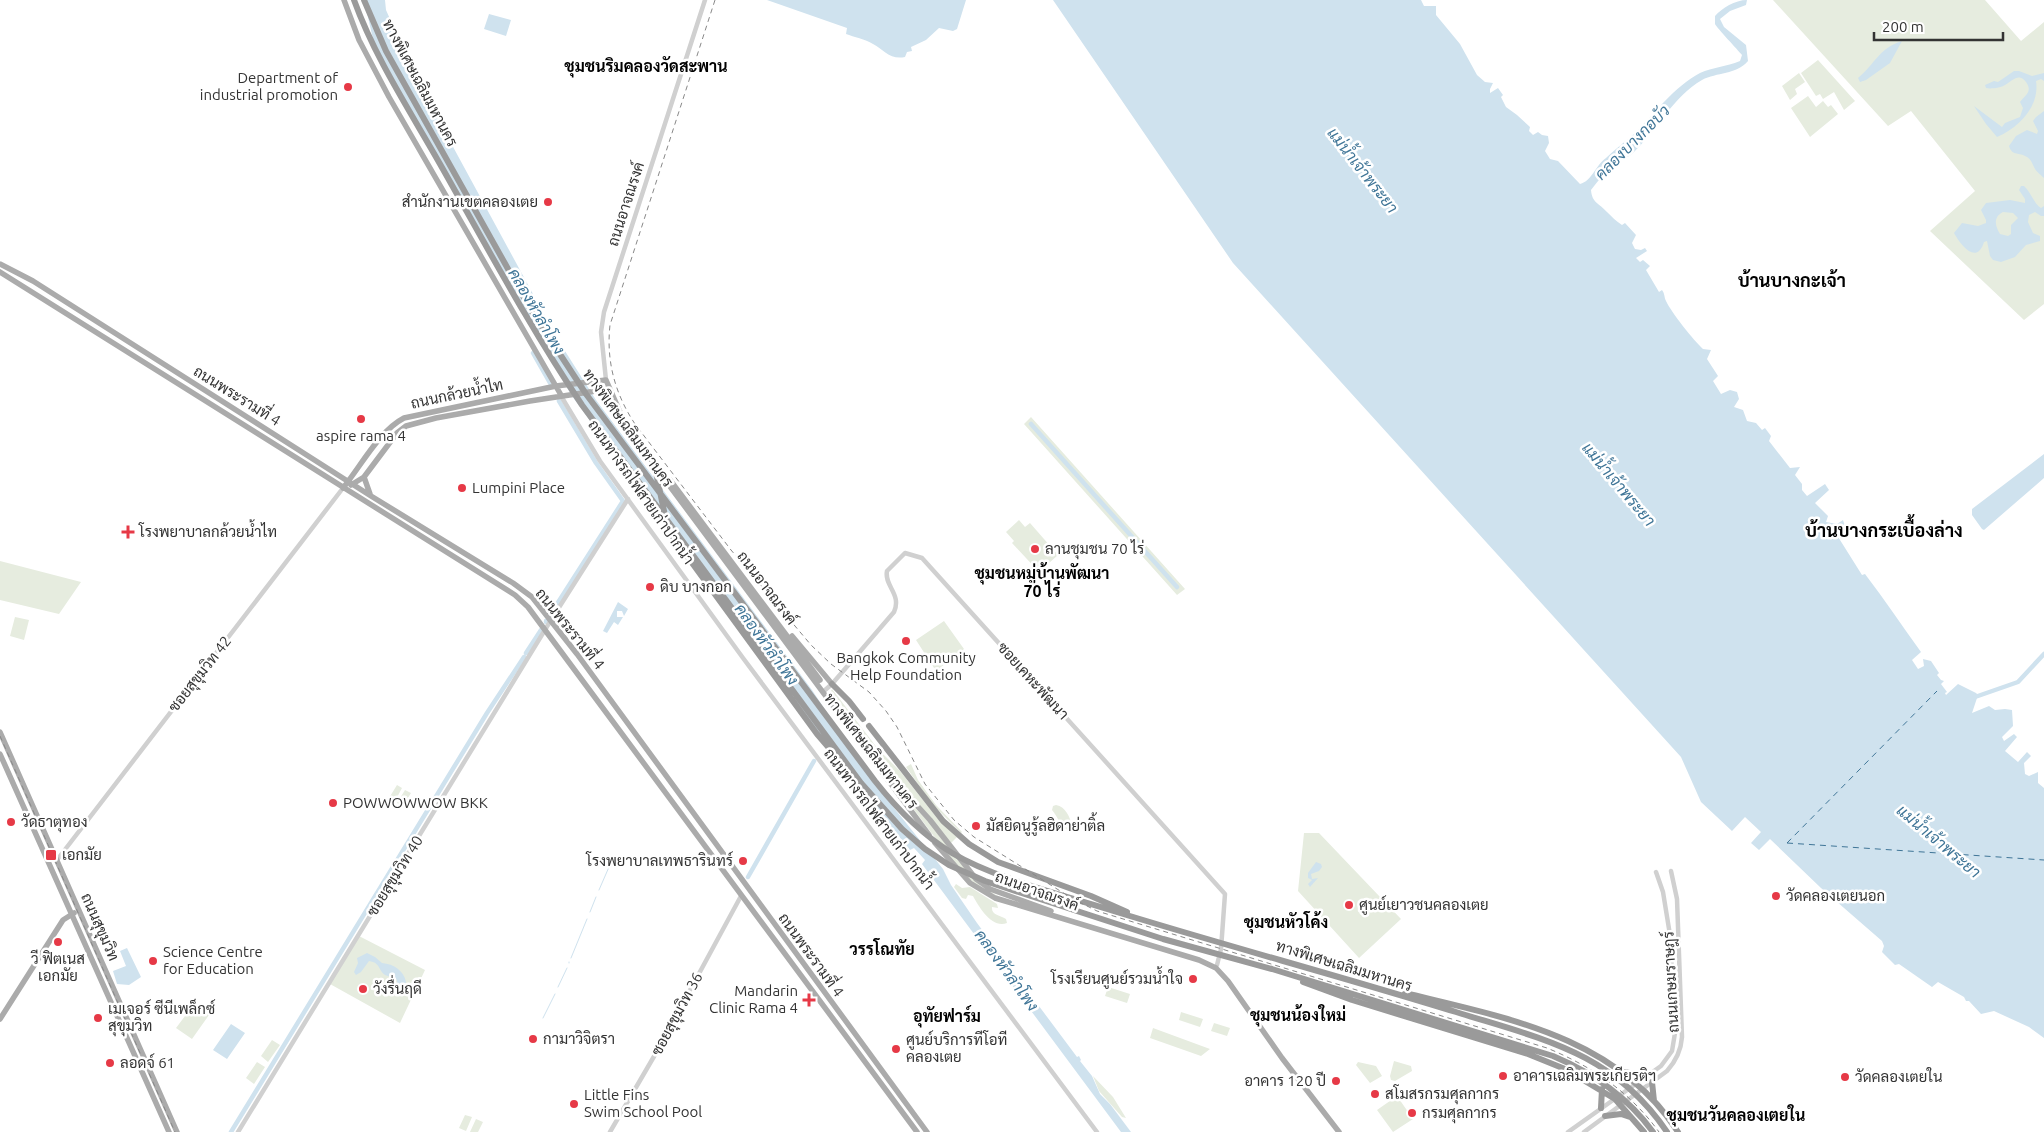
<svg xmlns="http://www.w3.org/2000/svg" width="2044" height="1132" viewBox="0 0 2044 1132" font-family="Ubuntu,Sarabun,sans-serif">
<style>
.green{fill:#e6ecdf}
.water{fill:#cfe2ee;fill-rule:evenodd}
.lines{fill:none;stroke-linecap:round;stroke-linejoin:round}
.stream{stroke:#cfe2ee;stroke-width:1}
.canal{stroke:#cfe2ee;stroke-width:4.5}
.ferry{stroke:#3f7597;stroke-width:1;stroke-dasharray:6 5;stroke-linecap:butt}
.minor{stroke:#d0d0d0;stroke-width:4.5}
.major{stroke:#ababab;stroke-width:5.5}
.highway{stroke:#9a9a9a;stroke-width:6}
.rail{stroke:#888;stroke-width:1;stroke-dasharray:5 4;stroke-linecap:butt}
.poi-dot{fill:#e63946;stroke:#fff;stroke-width:2}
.labels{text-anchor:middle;stroke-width:5;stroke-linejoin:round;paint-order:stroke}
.poi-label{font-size:15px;fill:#333;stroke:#fff;text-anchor:start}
.street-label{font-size:15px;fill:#333;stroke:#fff}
.neighbourhood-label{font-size:16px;font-weight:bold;fill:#000;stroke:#fff}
.water-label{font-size:16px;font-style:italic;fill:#3f7597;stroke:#fff}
.quarter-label{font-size:18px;font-weight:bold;fill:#000;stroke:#fff}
</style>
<rect width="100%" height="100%" fill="#fff"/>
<path class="green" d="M1773,0H1985L2021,41L2044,22V304L2024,320L1930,231L1975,191L1911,111L1888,126Z
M1818,60L1855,101L1844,110L1834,92L1823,99L1820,94L1816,96L1801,73Z
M1799,73L1805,82L1795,89L1797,94L1790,100L1782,86Z
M1808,96L1816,107L1823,101L1828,107L1831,105L1838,114L1810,137L1791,108Z
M1031,417L1185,589L1177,595L1024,424Z
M1019,520L1025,527L1030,523L1058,555L1039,572L1012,543L1014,541L1006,532Z
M0,561L81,582L59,614L0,600Z
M15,617L29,620L24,640L10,636Z
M944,621L964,649L936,671L916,640Z
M832,689L878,749L900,771L937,818L957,837L951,843L894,776L831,691Z
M911,764L918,780L936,805L962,832L961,833L933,805L906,767Z
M397,785L402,788L395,801L389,798Z
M405,790L411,793L403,806L397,803Z
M906,799L930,823L974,880L982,887L1005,900L977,886L957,867Z
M1056,805C1066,807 1070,817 1072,826L1070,831C1061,828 1058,817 1052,810L1053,806Z
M1304,833H1319L1401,919L1359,958L1298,891Z
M956,884L962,888L970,887L997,904L998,908L992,907C991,915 1000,915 1006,919L1007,923C992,929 979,907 973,896L968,895L966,899L962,898L954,887Z
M359,936L425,970L400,1023L330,984Z
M1108,987L1130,994L1127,1003L1105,996Z
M194,1004L209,1015L192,1039L176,1028Z
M1181,1012L1203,1019L1200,1027L1179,1020Z
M1214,1023L1230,1028L1227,1036L1211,1031Z
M1153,1028L1210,1049L1201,1056L1150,1038Z
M272,1040L280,1045L268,1062L261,1056Z
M1394,1061L1411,1066L1412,1071L1395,1081L1391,1080L1390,1076Z
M257,1062L265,1067L254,1084L246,1078Z
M1358,1062L1376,1066L1382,1076L1370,1083L1356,1065Z
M1093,1076L1113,1097L1126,1118L1122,1117L1099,1091Z
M1397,1096L1413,1119L1393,1132L1377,1110Z
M465,1115L472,1117L466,1131L459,1128Z
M476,1119L483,1122L478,1132H470Z"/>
<path class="water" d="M364,0H385L386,10L398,37L395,40L558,340L596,400L812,690L874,783L943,869L951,885L977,923L1077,1057L1079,1056L1081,1060L1080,1061L1092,1076L1100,1094L1110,1104L1131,1132H1121L922,864L925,860L914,848L910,850L855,783L572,396L527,321L376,52Z
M767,0H966L957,29L953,31L939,28L926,40L911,47L912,51L907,52L905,57C890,60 884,50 873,44C865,39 854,37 846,34L847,28Z
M1053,0H1421L1424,6H1436V15L1460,44L1477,75L1485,82L1493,83L1490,89V93L1498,88L1503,95L1501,97L1506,107L1517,115L1530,127L1529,131L1533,135L1538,132L1542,135L1548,136L1549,143L1545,151L1550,159L1558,161L1580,184C1592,181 1595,166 1606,158C1615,149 1626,141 1635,133C1655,113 1674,87 1700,73C1713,67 1726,67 1740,61L1742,55C1738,50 1717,28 1715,24C1715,23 1715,17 1715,16C1722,8 1735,0 1747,0L1746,5L1730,11L1720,19L1724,27L1746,45L1748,61C1736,75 1717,72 1702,80C1673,97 1657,130 1633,153C1629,157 1622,159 1617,163C1606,170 1599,180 1591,190C1592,203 1599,203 1607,212C1612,217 1616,221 1622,225L1625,223L1636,235L1632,243L1635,249L1641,250L1645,248L1647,251L1636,258L1640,262L1643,260L1650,266L1646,270L1659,292L1662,290C1665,294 1664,297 1666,301C1671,312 1694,341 1703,349L1711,350L1707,359L1718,376L1713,381L1721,394L1730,390L1737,392L1739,399L1734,407L1743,410L1747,421L1756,423L1762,430L1765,428L1771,436L1769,441L1790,468L1800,467L1795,475L1802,484V490L1807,496L1825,484L1829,490L1815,503L1828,516L1826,522L1837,524L1843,520L1845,526L1835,532L1862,575L1865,574C1885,600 1902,626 1921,652L1912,660L1918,669L1924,666L1923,659L1931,661L1939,673L1937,675L1941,680L1944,681L1941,684L1947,692L1945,693L1946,695L1958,684L1976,693L1978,695L1972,713L1989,706L1995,710L2005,709L2012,710L2013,726L2002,737L2004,741L2014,734L2017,737L2005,751L2018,762L2027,752L2031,756L2024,763L2025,774L2029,776L2038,772V783L2044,788V1038L2029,1027L1994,1011L1981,1014L1969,1001H1966L1964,997L1938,982L1932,987L1899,964L1895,965L1882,952L1884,946L1882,941L1821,888L1770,839L1759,850L1751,843L1761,832L1745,817L1732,831L1701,802L1681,757L1233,263Z
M489,14L511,20L506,36L484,29Z
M1902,41L1890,63L1866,80L1860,82L1858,78C1876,63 1878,49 1902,41Z
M2014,71H2019L2032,76L2044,73V81L2041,79L2036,81C2040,106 2019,128 1997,137L1986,124L1974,106L2002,127L2005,123L2020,117L2023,108L2020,102C2025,95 2033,92 2026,82C2019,72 2012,81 2005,85C2001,88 1990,89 1986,88L1985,85L1994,81L1998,82Z
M2044,111V178C2042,176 2037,172 2035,169C2032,164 2032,159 2025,156C2018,152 2012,156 2009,146L2016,136L2027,130L2037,134L2038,131L2033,121L2036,117Z
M2021,186H2024C2031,192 2034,204 2041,208L2044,206V216H2041L2035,212L2029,215L2028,222L2033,233L2040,236V241L2026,245L2015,257L2001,262L1993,260L1990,256L1987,241L1984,242C1977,265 1961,246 1954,233L1962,223L1978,226L1986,223V220L1981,210L1986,203L2010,200L2025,203V199L2019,190ZM2003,212L2013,213L2018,218L2011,225V234L2008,236L2000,234C1995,226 1993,217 2003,212Z
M2044,454V478L1984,530L1982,529L1972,515V509Z
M618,602L628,609L624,616L622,611H617V617H623L618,625L614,622L607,633L603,631Z
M1316,862L1321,864L1322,867L1319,871L1311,874L1312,879L1318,878L1310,887L1308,884L1312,880L1308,878V873Z
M127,948L141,977L129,985L117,984L113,971L126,966L120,951Z
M367,953L375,957L382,963C394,964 404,971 406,982L403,989L397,988V980C393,975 391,978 385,975C378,970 381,963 369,961L361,972L356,975L354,972L358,963L357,958Z
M231,1024L245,1033L227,1059L213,1050Z"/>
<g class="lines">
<path class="stream" d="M599,890L609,867
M590,912L596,897
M571,958L587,919
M569,963V962
M558,987L567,968
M543,1018L555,994"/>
<path class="canal" d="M534,352L533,353L550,383
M1031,424L1177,587
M550,615L623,501L596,463L559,401
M546,622V621
M526,653L541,630
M1975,697L2018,682L2044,654
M748,877L814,761
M231,1132L487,713L524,657"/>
<path class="ferry" d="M1787,843L2044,860
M1787,843L1937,691"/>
<path class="minor" d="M606,380L601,332L604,312L705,0
M561,396L600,461L743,658L1097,1132
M824,691L832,684L894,612C902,594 884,586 887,571L905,553L922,558L1225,894L1221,949L1217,965
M57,860L343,488
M238,1132L551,620L628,499
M610,1132L656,1053L741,896
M1568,1132L1661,1066L1672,1051L1675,1033L1670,935L1663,892L1656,872
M1584,1132L1667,1071C1676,1061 1681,1051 1682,1037L1677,899L1671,871"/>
<path class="major" d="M344,0L359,40L389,97L561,395
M0,264L33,281L371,496L513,583L532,597L577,654L927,1132
M0,272L515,595L528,607L545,630L917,1132
M364,477L370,494
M670,480L820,680
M351,485L364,477L397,433L406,426L436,418L530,401L609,389
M343,488C361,466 379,431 404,418L556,386L606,380L623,419L663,477L929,835
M792,636L832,684
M0,732L177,1132
M873,752L892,778L930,820L976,879L990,889L1051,911
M0,754L169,1132
M935,843L970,883L995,898L1199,960L1216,968L1228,981L1282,1058L1339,1132
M0,1019L63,920L74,913"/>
<path class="highway" d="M354,0C375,58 410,111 440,164C486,245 530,328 582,405L861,783L902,829L925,849L949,865L985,881L1163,939L1272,969L1553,1056C1593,1073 1627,1096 1653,1132
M364,0L386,51L531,310L586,394L875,781C897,809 921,834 952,853C994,878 1059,894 1107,909C1223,945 1340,976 1456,1012C1542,1039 1613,1052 1667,1132
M654,463L668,530L817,734L848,770
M832,684L849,701L863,719
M869,726L943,821L969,844L998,862L1091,896L1127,912
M1303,982L1352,1000L1528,1054L1565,1069L1615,1099L1644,1132
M1405,993C1507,1018 1617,1037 1678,1132
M1624,1072L1647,1076
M1652,1082L1654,1101
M1601,1108L1602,1089
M1605,1116L1621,1114L1630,1117"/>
<path class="rail" d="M715,0L610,325C606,361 615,394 635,424L731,550L811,645L831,664L869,692L886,711L897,727L925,784L954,820L974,837L1073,899L1097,911L1547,1048C1593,1067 1630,1092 1659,1132
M0,736L175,1132"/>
</g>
<g class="poi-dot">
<circle cx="348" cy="87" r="5"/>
<circle cx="548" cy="202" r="5"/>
<circle cx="361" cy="419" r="5"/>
<circle cx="462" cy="488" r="5"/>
<path d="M125.5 524.5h5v5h5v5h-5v5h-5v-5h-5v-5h5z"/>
<circle cx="1035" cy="549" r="5"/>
<circle cx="650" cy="587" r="5"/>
<circle cx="906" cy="641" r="5"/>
<circle cx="333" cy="803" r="5"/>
<circle cx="11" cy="822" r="5"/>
<circle cx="976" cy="826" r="5"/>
<rect x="45" y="849" width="12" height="12" rx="2.5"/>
<circle cx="743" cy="861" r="5"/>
<circle cx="1776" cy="896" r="5"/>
<circle cx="1349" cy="905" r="5"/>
<circle cx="58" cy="942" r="5"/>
<circle cx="153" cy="961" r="5"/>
<circle cx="1193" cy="979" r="5"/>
<circle cx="363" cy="989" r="5"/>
<path d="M806.5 992.5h5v5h5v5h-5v5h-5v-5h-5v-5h5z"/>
<circle cx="98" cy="1018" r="5"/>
<circle cx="533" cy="1039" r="5"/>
<circle cx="896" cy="1049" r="5"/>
<circle cx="110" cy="1063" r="5"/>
<circle cx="1503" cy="1076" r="5"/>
<circle cx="1845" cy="1077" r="5"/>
<circle cx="1336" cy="1081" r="5"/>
<circle cx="1375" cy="1094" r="5"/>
<circle cx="574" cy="1104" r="5"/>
<circle cx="1412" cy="1113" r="5"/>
</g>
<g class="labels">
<g class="poi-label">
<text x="338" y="83" text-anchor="end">Department of<tspan x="338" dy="17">industrial promotion</tspan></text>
<text x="538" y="207" text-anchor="end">สำนักงานเขตคลองเตย</text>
<text x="361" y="441" text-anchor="middle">aspire rama 4</text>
<text x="472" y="493">Lumpini Place</text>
<text x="139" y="537">โรงพยาบาลกล้วยน้ำไท</text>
<text x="1045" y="554">ลานชุมชน 70 ไร่</text>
<text x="660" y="592">ดิบ บางกอก</text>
<text x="906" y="663" text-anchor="middle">Bangkok Community<tspan x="906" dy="17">Help Foundation</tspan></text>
<text x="343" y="808">POWWOWWOW BKK</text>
<text x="21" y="827">วัดธาตุทอง</text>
<text x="986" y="831">มัสยิดนูรู้ลฮิดาย่าติ้ล</text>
<text x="62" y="860">เอกมัย</text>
<text x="733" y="866" text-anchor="end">โรงพยาบาลเทพธารินทร์</text>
<text x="1786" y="901">วัดคลองเตยนอก</text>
<text x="1359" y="910">ศูนย์เยาวชนคลองเตย</text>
<text x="163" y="957">Science Centre<tspan x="163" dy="17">for Education</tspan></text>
<text x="58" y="964" text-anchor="middle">วี ฟิตเนส<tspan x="58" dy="17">เอกมัย</tspan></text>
<text x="1183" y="984" text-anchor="end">โรงเรียนศูนย์รวมน้ำใจ</text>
<text x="373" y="994">วังรื่นฤดี</text>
<text x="798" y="996" text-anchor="end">Mandarin<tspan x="798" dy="17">Clinic Rama 4</tspan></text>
<text x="108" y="1014">เมเจอร์ ซีนีเพล็กซ์<tspan x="108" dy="17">สุขุมวิท</tspan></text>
<text x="543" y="1044">กามาวิจิตรา</text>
<text x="906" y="1045">ศูนย์บริการทีโอที<tspan x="906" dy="17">คลองเตย</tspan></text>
<text x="120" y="1068">ลอดจ์ 61</text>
<text x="1513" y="1081">อาคารเฉลิมพระเกียรติฯ</text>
<text x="1855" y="1082">วัดคลองเตยใน</text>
<text x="1326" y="1086" text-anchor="end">อาคาร 120 ปี</text>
<text x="1385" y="1099">สโมสรกรมศุลกากร</text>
<text x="584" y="1100">Little Fins<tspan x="584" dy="17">Swim School Pool</tspan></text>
<text x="1422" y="1118">กรมศุลกากร</text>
</g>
<g class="street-label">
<text transform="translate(420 83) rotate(62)" y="5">ทางพิเศษเฉลิมมหานคร</text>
<text transform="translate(626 204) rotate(-72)" y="5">ถนนอาจณรงค์</text>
<text transform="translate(457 394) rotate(-12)" y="5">ถนนกล้วยน้ำไท</text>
<text transform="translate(237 396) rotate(32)" y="5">ถนนพระรามที่ 4</text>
<text transform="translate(628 428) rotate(54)" y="5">ทางพิเศษเฉลิมมหานคร</text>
<text transform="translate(641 492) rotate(55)" y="5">ถนนทางรถไฟสายเก่าปากน้ำ</text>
<text transform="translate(767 588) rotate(53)" y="5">ถนนอาจณรงค์</text>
<text transform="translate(570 629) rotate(51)" y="5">ถนนพระรามที่ 4</text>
<text transform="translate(200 674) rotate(-52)" y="5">ซอยสุขุมวิท 42</text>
<text transform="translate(1033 681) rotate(48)" y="5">ซอยเคหะพัฒนา</text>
<text transform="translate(871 751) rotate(52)" y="5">ทางพิเศษเฉลิมมหานคร</text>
<text transform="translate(879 819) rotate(53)" y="5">ถนนทางรถไฟสายเก่าปากน้ำ</text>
<text transform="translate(395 876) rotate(-58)" y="5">ซอยสุขุมวิท 40</text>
<text transform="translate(1037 891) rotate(20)" y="5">ถนนอาจณรงค์</text>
<text transform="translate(100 927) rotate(66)" y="5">ถนนสุขุมวิท</text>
<text transform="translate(811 955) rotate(54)" y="5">ถนนพระรามที่ 4</text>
<text transform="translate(1344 966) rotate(17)" y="5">ทางพิเศษเฉลิมมหานคร</text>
<text transform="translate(1671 982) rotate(-93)" y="5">ถนนเกษมราษฎร์</text>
<text transform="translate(677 1014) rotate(-62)" y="5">ซอยสุขุมวิท 36</text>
</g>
<g class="neighbourhood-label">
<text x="646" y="72">ชุมชนริมคลองวัดสะพาน</text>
<text x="1042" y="579">ชุมชนหมู่บ้านพัฒนา<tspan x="1042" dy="18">70 ไร่</tspan></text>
<text x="1286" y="928">ชุมชนหัวโค้ง</text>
<text x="882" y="955">วรรโณทัย</text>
<text x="1298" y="1021">ชุมชนน้องใหม่</text>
<text x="947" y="1022">อุทัยฟาร์ม</text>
<text x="1736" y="1121">ชุมชนวันคลองเตยใน</text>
</g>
<g class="water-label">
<text transform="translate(1632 142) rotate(-45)" y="6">คลองบางกอบัว</text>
<text transform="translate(1363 170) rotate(52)" y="6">แม่น้ำเจ้าพระยา</text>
<text transform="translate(537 311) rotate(60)" y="6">คลองหัวลำโพง</text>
<text transform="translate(1619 484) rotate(50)" y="6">แม่น้ำเจ้าพระยา</text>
<text transform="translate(767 644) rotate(54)" y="6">คลองหัวลำโพง</text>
<text transform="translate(1939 841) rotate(40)" y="6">แม่น้ำเจ้าพระยา</text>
<text transform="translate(1007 970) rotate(54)" y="6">คลองหัวลำโพง</text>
</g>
<g class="quarter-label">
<text x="1792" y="287">บ้านบางกะเจ้า</text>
<text x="1884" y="537">บ้านบางกระเบื้องล่าง</text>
</g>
</g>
<path d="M1874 32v8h129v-8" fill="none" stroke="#333333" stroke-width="2.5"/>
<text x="1882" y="32" font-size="15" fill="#333333" stroke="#ffffff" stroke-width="4" paint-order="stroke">200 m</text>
</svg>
